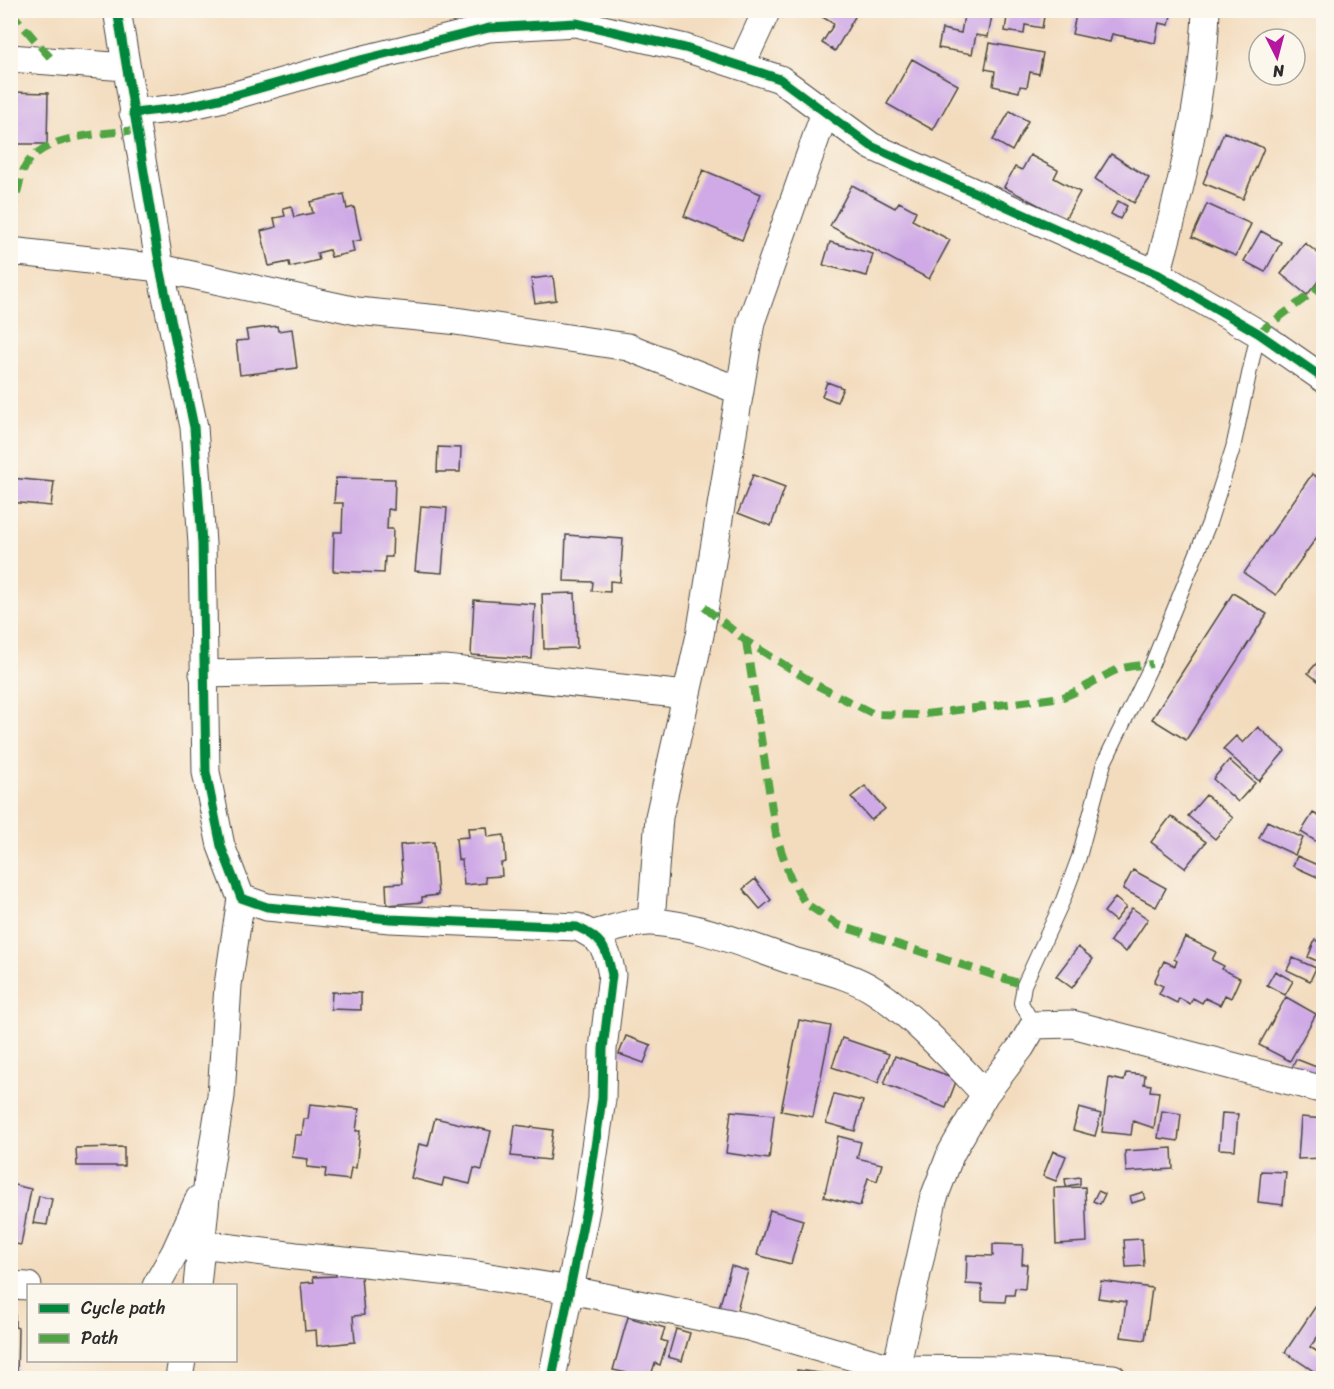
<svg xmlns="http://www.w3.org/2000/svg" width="1334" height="1389" viewBox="0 0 1334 1389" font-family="Sriracha,sans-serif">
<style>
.building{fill:#cfaae6}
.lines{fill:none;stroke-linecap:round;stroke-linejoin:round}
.lane-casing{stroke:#494641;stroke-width:16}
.street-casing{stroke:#494641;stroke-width:29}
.lane{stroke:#fff;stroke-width:14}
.street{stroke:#fff;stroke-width:27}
.quiet{stroke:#51a443;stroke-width:8;stroke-dasharray:15 8;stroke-linecap:butt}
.cycleway-casing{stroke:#fbf7ec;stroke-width:13}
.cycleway{stroke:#00873e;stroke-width:9}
</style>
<rect width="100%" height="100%" fill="#fbf7ec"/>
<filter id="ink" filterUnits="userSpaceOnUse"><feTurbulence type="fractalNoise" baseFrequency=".0167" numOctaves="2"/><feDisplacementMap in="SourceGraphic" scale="12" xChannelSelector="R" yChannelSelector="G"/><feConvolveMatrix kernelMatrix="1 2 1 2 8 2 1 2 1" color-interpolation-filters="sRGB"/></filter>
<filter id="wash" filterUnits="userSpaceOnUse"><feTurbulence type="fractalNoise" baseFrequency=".008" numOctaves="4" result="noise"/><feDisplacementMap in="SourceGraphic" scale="24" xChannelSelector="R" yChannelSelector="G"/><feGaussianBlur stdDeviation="1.35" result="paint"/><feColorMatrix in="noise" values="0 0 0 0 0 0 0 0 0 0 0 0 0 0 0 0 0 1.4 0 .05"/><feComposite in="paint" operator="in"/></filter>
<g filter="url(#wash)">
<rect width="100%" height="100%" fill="#f3dcbe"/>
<g id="blocks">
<path class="building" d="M811,10H849L856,15L835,51L822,43L834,24Z
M965,10H993L988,37L976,35L972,54L938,48L942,29L961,33Z
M1008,10L1045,11L1042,28L1025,25L1024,34L1005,31Z
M1077,10L1090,13L1172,10L1169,25L1159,23L1155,43L1112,34L1110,42L1072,34Z
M990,43L1043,53L1039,74L1030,72L1027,87L1020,86L1019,92L993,86L995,71L985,69Z
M912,59L958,85L933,130L887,104Z
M10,92L48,93L47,144H10Z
M1010,111L1028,121L1012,151L993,140Z
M1224,132L1264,148L1243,199L1203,183Z
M1111,154L1149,178L1134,203L1095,179Z
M1030,155L1058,170L1054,178L1080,192L1065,219L1004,187L1015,167L1022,170Z
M703,170L761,194L742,240L684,216Z
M852,185L895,208L899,202L916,211L912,220L950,240L929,279L830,226Z
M344,194L347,209L354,207L361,240L352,242L354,252L331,257L329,250L317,253L319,260L290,267L289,262L269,266L261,231L276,227L274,218L285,216L283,208L291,206L294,217L313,213L310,202Z
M1118,201L1127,206L1120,219L1111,214Z
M1207,204L1251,224L1236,256L1192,237Z
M1261,231L1281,242L1265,272L1244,261Z
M830,242L873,254L867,276L823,265Z
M1305,243L1324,258V274L1307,295L1281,274Z
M553,276L556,300L535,303L531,279Z
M277,326L278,331L292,329L297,368L240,375L236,341L248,340L246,330Z
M827,382L843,388L837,402L822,396Z
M438,447L461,448L460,472H437Z
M1312,474L1324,482V527L1276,595L1244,573Z
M753,475L785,487L771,526L738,513Z
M10,478L54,482L51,506L10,502Z
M336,478L395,479L394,510L388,509L387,529H393L392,557H385L384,573L333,571L334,532H342L343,503H334Z
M421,506L447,508L442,573L415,571Z
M566,535L623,539L620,582L610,581V592L592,591L593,582L564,581Z
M575,593L577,648L544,649L542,594Z
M1233,593L1267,614L1186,740L1152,719Z
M474,600L535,604L532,659L471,655Z
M1324,655V686L1308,673Z
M1258,727L1285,751L1259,781L1223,749L1236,736L1243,743Z
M1229,760L1255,783L1238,802L1213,779Z
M865,786L885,809L871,820L851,797Z
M1206,795L1233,818L1215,839L1188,816Z
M1313,813L1324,819V832L1317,842L1301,832Z
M1171,816L1206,842L1185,868L1151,842Z
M1267,821L1303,838L1295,855L1259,838Z
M487,827L488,837L504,835L506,862L501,863L502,876L485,877L486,883L464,885L462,860H458L456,838L469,837L468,828Z
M434,842L438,895L422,897V902L387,905L386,884L403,883L400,845Z
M1297,856L1324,868V880L1293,866Z
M1133,870L1166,888L1156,907L1123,889Z
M755,879L771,900L760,909L743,889Z
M1115,898L1126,907L1115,921L1104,912Z
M1132,908L1148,919L1126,952L1110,941Z
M1185,937L1216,952L1212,960L1224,966L1222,969L1240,978L1231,998L1225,995L1220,1005L1205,998L1202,1003L1193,998L1190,1004L1179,998L1177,1003L1159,994L1163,986L1154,982L1164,961L1175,966L1177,961L1174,959Z
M1315,940L1324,943V964L1308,957Z
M1078,947L1093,959L1072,988L1056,976Z
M1293,958L1316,968L1310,981L1287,970Z
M1275,971L1293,981L1285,995L1267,985Z
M332,992L361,993V1010L331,1009Z
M1286,997L1316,1014L1290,1061L1259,1045Z
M799,1020L831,1026L813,1117L781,1111Z
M626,1036L651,1045L644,1063L619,1054Z
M842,1038L889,1054L878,1083L832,1067Z
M895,1056L957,1079L946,1108L884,1084Z
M1296,1059L1324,1070L1319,1086L1289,1075Z
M1126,1073L1145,1075L1144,1084L1151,1085L1150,1091L1159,1092L1154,1128L1133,1121L1131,1135L1102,1132L1109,1078L1124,1081Z
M834,1094L863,1101L855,1131L826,1123Z
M310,1104L359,1109L356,1131H360L356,1168H351L349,1180L325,1177L326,1169L307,1167L308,1159L292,1157L295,1135H302L304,1119H308Z
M1079,1108L1101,1114L1095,1136L1073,1130Z
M731,1111L774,1115L769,1159L726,1153Z
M1162,1111L1181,1114L1178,1141L1158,1138Z
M1222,1113L1238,1114L1235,1150L1219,1149Z
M1301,1117L1324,1119V1158L1298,1159Z
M435,1118L491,1131L482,1170L474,1168L470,1184L444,1178L442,1186L411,1178L419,1144L428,1146Z
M515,1125L553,1130L549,1160L511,1156Z
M838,1136L861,1142L857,1158L882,1164L877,1181L868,1178L860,1206L824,1197Z
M124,1147V1166H77L76,1148Z
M1172,1148L1173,1169L1126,1172L1125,1151Z
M1053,1151L1066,1156L1056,1181L1043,1176Z
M1261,1171L1286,1172L1283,1205L1258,1202Z
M1080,1177V1184L1066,1186L1065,1179Z
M10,1184L31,1189L21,1245L10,1243Z
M1085,1187L1087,1242L1056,1244L1054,1188Z
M1098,1191L1105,1194L1100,1204L1093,1201Z
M1143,1192L1145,1199L1132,1203L1130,1196Z
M39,1196L52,1199L47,1225L33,1223Z
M770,1210L803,1220L791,1264L757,1255Z
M1142,1239L1144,1266L1126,1267L1124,1240Z
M993,1244L1023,1245L1022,1264H1027L1025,1289L1015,1288L1014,1295H1006L1005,1302L982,1301V1285L966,1284L967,1255L993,1256Z
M360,1263L364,1315L353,1316L355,1342L317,1346L316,1330L305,1331L301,1283L314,1282L313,1277L336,1276V1265Z
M731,1266L748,1271L736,1313L719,1308Z
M1101,1281L1152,1288L1145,1340L1121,1337L1126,1302L1098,1298Z
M1324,1294V1328L1310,1347L1324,1356V1378L1285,1352Z
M10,1305L15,1306V1327L18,1328L17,1378H10Z
M628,1317L665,1328L661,1340L667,1342L660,1365L655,1363L650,1378L613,1370Z
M676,1329L690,1333L682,1361L668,1357Z
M797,1370L835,1375L834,1378H796Z"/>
</g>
</g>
<g filter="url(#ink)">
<use href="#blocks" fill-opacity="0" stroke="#494641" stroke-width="1.5"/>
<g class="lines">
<defs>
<path id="lane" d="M1034,1025L1021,1003L1024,985L1063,900L1079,857L1104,763L1152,664L1209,523L1233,448L1258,333"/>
<path id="street" d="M117,10L160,268L194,427L202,544L206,772L221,846L241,898L267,907L390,919L577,927C602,938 607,948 612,975L603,1049L602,1099L586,1209L552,1378
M10,58L125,67
M741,66L767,10
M133,113L179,108L232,96L348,63L489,28L576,23L685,48L780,79L871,146L1157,274L1258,333L1324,379
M10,251L160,268L357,311L449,320L628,347L740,391
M1157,274C1181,188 1203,100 1206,10
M203,674L445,669L686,695
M651,921L659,817L700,635L751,322L825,112
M594,934C612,929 634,921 652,922C700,925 748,946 793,961C820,969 851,975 875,991C915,1017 952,1059 985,1094
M201,1244L296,1256L471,1274L571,1290L749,1327L895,1369L1012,1370L1113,1378
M10,1285L28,1286
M156,1286L175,1252L199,1199
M197,1286L208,1178L221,1096L228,985L241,898
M179,1378L182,1360
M894,1378L933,1200L951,1153L985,1094L1021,1047L1034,1025L1072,1024L1324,1090"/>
</defs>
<use href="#lane" class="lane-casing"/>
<use href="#street" class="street-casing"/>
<use href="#lane" class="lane"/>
<use href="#street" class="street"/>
<path class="quiet" d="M10,11L54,62
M10,216C17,200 18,182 25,167C42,134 104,134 137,130
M1258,333L1324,284
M704,607L746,641L820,687L874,714L918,715L1063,697C1083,690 1099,677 1119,669C1129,666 1142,665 1152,664
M746,641L776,835L790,877L805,903L838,925L1024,985"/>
<defs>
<path id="cycleway" d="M117,10L160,268L194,427L202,544L206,772L221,846L241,898L267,907L390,919L577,927C602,938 607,948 612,975L603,1049L602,1099L586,1209L552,1378
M133,113L179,108L232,96L348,63L489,28L576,23L685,48L780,79L871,146L1157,274L1258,333L1324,379"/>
</defs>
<use href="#cycleway" class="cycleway-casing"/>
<use href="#cycleway" class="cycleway"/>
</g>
</g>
<rect width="1334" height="1389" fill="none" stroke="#fbf7ec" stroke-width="36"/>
<rect x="27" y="1284" width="210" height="78" fill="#fbf7ec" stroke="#a8a59f" stroke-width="1.5"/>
<rect x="39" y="1304" width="30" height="9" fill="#00873e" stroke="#a8a59f" stroke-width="1.5"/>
<text x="81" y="1314" font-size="18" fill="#2b2b2b">Cycle path</text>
<rect x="39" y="1334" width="30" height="9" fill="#51a443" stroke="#a8a59f" stroke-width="1.5"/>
<text x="81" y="1344" font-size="18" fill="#2b2b2b">Path</text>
<g transform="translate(1277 57) rotate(174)"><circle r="28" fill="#fbf7ec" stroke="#a8a59f" stroke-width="1.5"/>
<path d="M0-4.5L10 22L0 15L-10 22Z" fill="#b5179e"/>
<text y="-9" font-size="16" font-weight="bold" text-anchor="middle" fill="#2b2b2b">N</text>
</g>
</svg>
